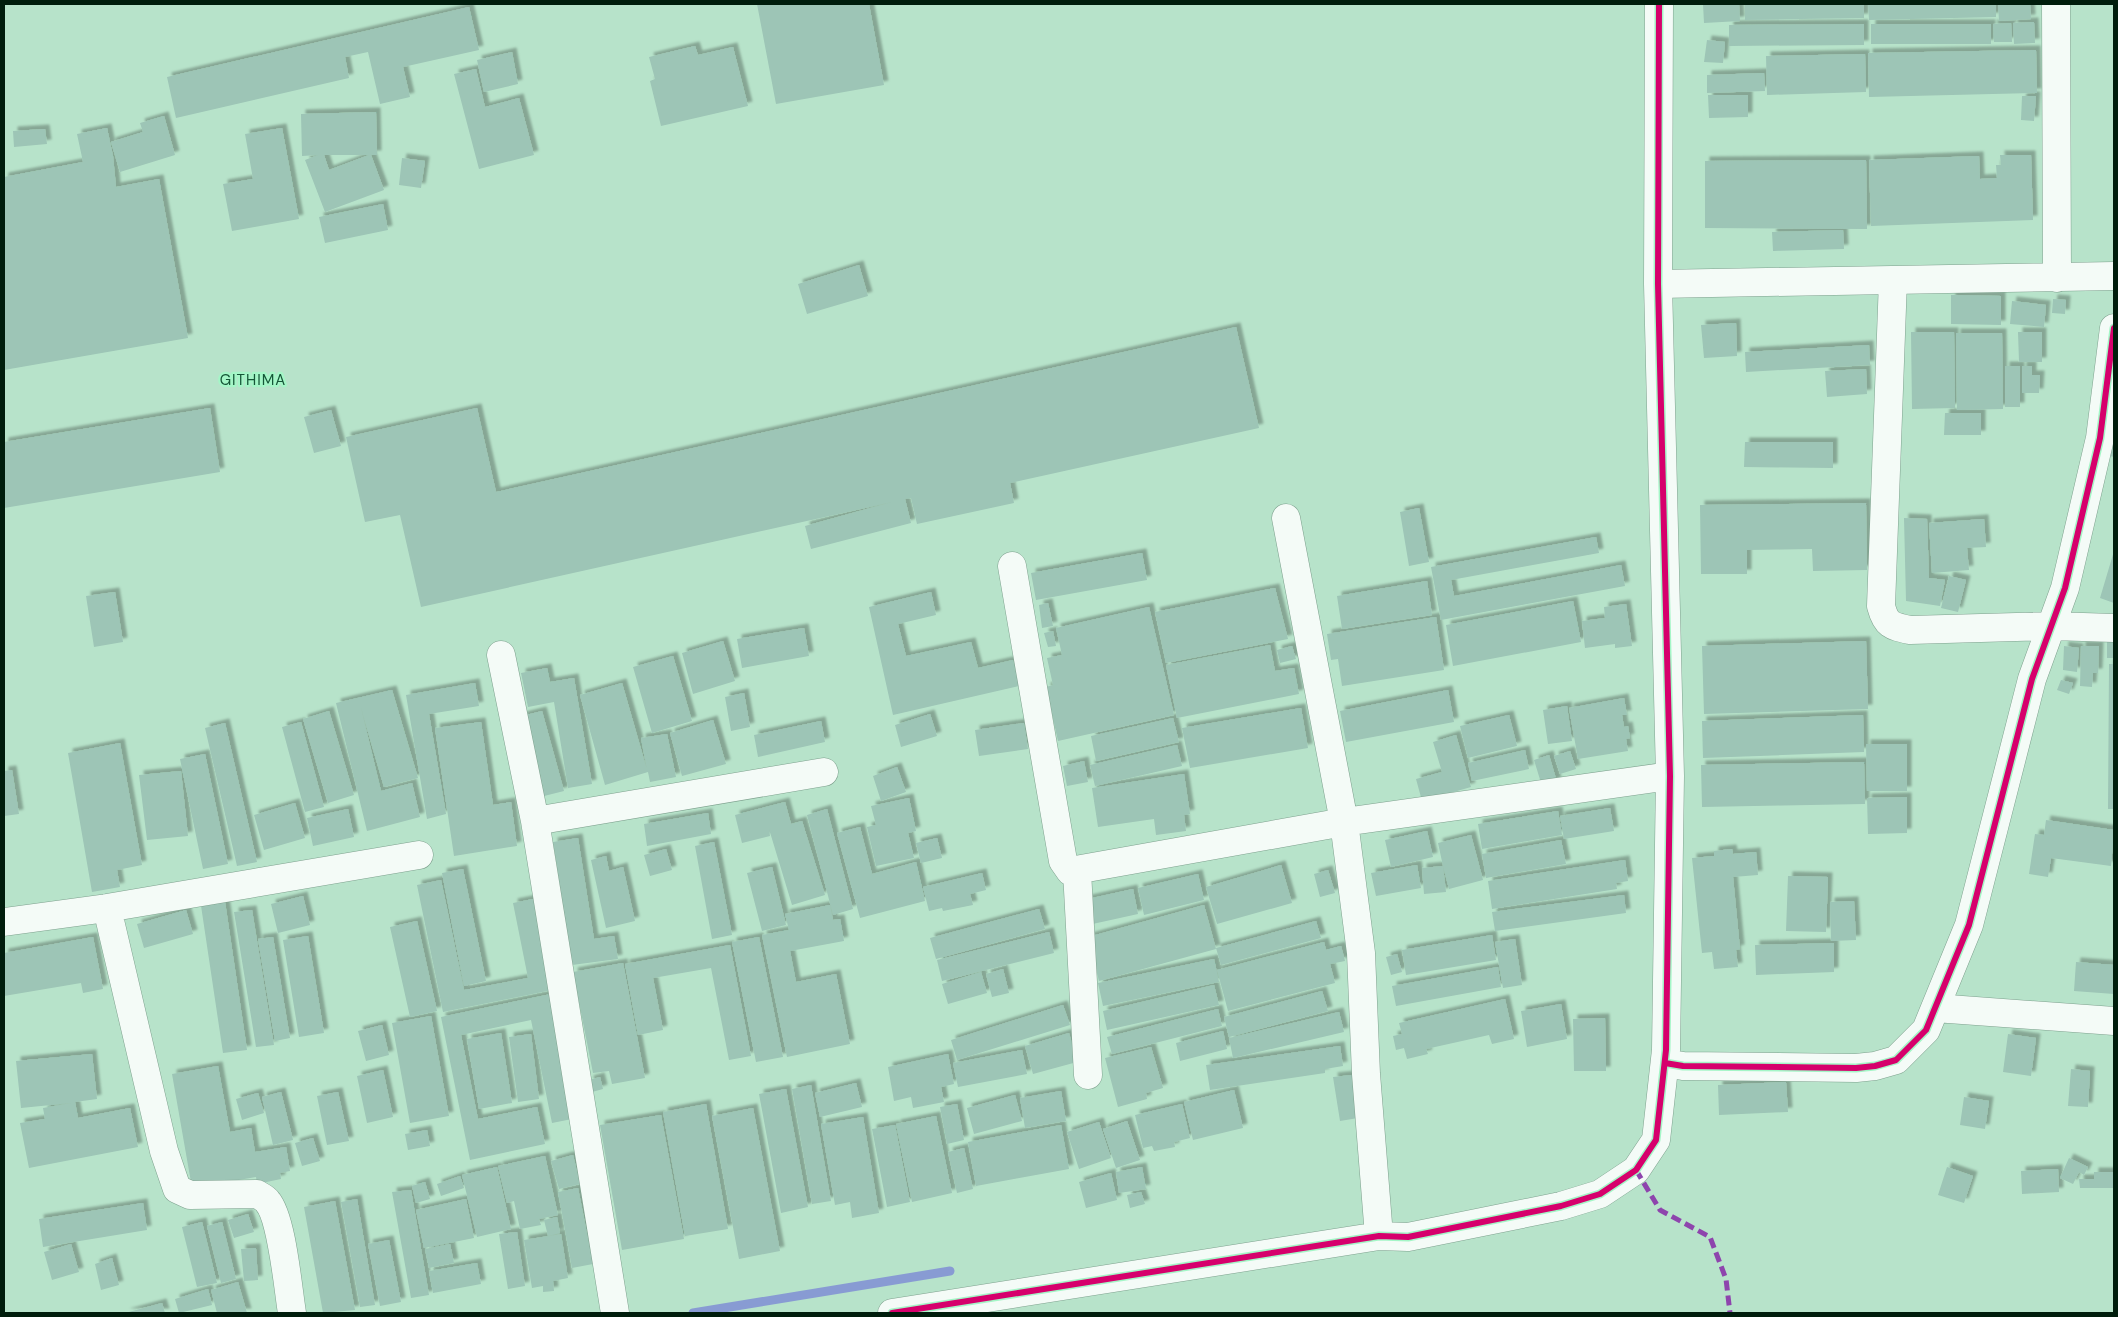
<svg xmlns="http://www.w3.org/2000/svg" width="2118" height="1317" viewBox="0 0 2118 1317" font-family="'DM Sans',sans-serif">
<style>
.lines{fill:none;stroke-linecap:round;stroke-linejoin:round}
.stream{stroke:#889bd3;stroke-width:9}
.building{fill:#9dc5b6;fill-rule:evenodd;filter:url(#shadow)}
.minor-casing{stroke:#7ea18e;stroke-width:29}
.minor{stroke:#f4fbf7;stroke-width:28}
.quiet{stroke:#8e44ad;stroke-width:5;stroke-dasharray:10 5;stroke-linecap:butt}
.cycleway-casing{stroke:#a4f6c7;stroke-width:9}
.cycleway{stroke:#d6006c;stroke-width:6}
.labels{text-anchor:middle;stroke-width:4.5;stroke-linejoin:round;paint-order:stroke}
.quarter-label{font-size:15px;letter-spacing:1px;fill:#155637;stroke:#a4f6c7}
</style>
<defs>
<filter id="shadow"><feDropShadow dx="4.5" dy="-4.5" stdDeviation="1" flood-color="#0004"/></filter>
</defs>
<rect width="100%" height="100%" fill="#b7e3ca"/>
<g class="lines">
<path class="stream" d="M693,1313L950,1271"/>
</g>
<path class="building" d="M757,4H869L884,85L776,104Z
M1703,4H1739L1740,21L1704,23Z
M1745,4H1864V18L1745,20Z
M1868,4H1996V17L1869,20Z
M1998,4H2030L2031,19L1999,21Z
M469,7L479,50L403,67L410,97L380,104L368,52L345,57L349,78L176,118L167,77Z
M2034,22L2035,43L2014,44L2013,23Z
M2011,23L2012,42H1994L1993,24Z
M1864,24V45L1729,46V25Z
M1871,24H1991V44H1871Z
M1707,40L1725,42L1723,63L1704,62Z
M695,46L698,55L733,47L748,106L661,126L650,81L655,79L649,57Z
M2036,50L2037,93L1869,97L1868,53Z
M512,52L518,84L484,92L477,60Z
M1865,54L1866,92L1767,95L1766,56Z
M476,69L485,107L519,98L534,155L479,169L454,74Z
M1764,73L1765,91L1707,93V75Z
M1708,95H1748V117L1709,118Z
M2022,96H2036L2034,121L2021,120Z
M376,112L377,155H371L384,190L325,212L305,160L318,155L302,156L301,114ZM324,155H369L329,170Z
M164,116L175,155L120,172L111,142L143,132L140,123Z
M107,128L113,156L116,187L159,179L188,338L4,370V177L83,162L77,134Z
M282,128L299,219L232,231L223,184L253,179L245,134Z
M45,129L47,144L14,147L13,131Z
M2000,155H2031L2033,220L1871,226L1869,160L1979,156L1980,179L1997,178L1996,165H2001Z
M402,158L425,161L421,188L399,185Z
M1866,160L1867,229L1705,228V161Z
M383,204L388,230L325,243L319,217Z
M1843,230L1844,249L1773,251L1772,232Z
M859,265L868,296L807,314L798,284Z
M1951,295L2001,296V325L1951,324Z
M2053,299L2066,300L2065,314L2052,313Z
M2012,301L2046,305L2044,327L2010,324Z
M1736,323L1737,356L1704,358L1701,325Z
M1236,327L1259,428L1010,483L1014,503L917,524L911,498L905,499L911,523L811,549L805,526L892,502L421,607L400,515L365,522L346,437L477,408L496,492Z
M1911,332H1954L1955,408L1912,409Z
M2018,332H2042V362H2019Z
M1956,333H2002L2003,409L1957,410Z
M1869,345L1870,365L1746,372L1745,352Z
M2005,366H2020V407H2005Z
M2022,366H2032V375H2040L2039,393H2022Z
M1866,369L1867,394L1827,397L1825,371Z
M210,408L220,472L4,508V442Z
M331,410L341,446L314,453L304,417Z
M1945,413H1981V435H1944Z
M2111,435L2114,436V457L2106,455Z
M1745,442H1833V468L1744,467Z
M1866,503L1867,570L1813,571L1812,549L1747,550V574H1701L1700,505Z
M1419,508L1429,562L1409,566L1400,512Z
M1904,518L1927,519L1929,578L1945,580L1940,606L1906,601Z
M1984,519L1986,547L1967,548L1969,570L1932,573L1929,523Z
M1596,537L1599,553L1451,580L1454,596L1621,565L1625,586L1441,620L1431,567Z
M2114,551V603L2100,598Z
M1142,553L1147,580L1036,600L1031,573Z
M1949,576L1966,580L1958,612L1941,608Z
M1427,581L1432,615L1342,629L1337,596Z
M1275,588L1288,639L1166,663L1155,612Z
M115,592L123,642L94,647L86,596Z
M931,592L936,615L898,624L906,656L971,642L978,668L1013,660L1019,686L893,715L869,607Z
M1573,601L1581,642L1453,666L1446,625Z
M1048,603L1053,626L1042,628L1039,605Z
M1626,604L1632,646L1615,648V644L1585,648L1582,621L1605,618L1604,607Z
M1149,607L1174,715L1058,741L1046,687L1053,685L1047,658L1062,655L1056,628Z
M1436,617L1444,670L1342,686L1338,659L1331,660L1327,634Z
M804,628L809,656L742,668L737,639Z
M1053,631L1056,646L1048,647L1044,633Z
M2107,636H2114V658H2107Z
M723,641L735,681L693,694L682,653Z
M1866,641L1868,709L1704,714L1702,646Z
M1270,645L1275,671L1294,668L1299,694L1177,718L1166,665Z
M1292,646L1296,659L1280,663L1277,650Z
M2064,646L2079,648L2077,672L2063,670Z
M2081,646H2099L2098,673H2093L2092,687L2080,686Z
M673,656L692,721L652,733L633,667Z
M2109,664H2114V809H2108Z
M547,668L550,682L574,678L592,784L568,788L554,702L528,707L521,673Z
M2061,680L2073,683L2069,694L2057,690Z
M475,683L479,706L429,714L446,814L427,819L406,695Z
M622,683L647,770L641,738L667,734L676,777L650,782L648,772L605,785L580,695Z
M392,690L418,778L384,787L361,708L381,791L412,783L420,817L367,831L336,703Z
M1448,690L1454,722L1346,742L1340,711Z
M744,693L750,727L731,731L725,697Z
M1624,698L1627,715H1622L1624,727L1628,726L1630,738L1626,739L1628,751L1578,759L1569,708Z
M1567,706L1572,741L1548,744L1543,710Z
M1301,708L1308,748L1190,768L1182,728Z
M329,711L354,795L328,803L303,719Z
M542,711L564,791L544,796L522,716Z
M930,714L937,736L901,747L895,725Z
M1509,715L1517,746L1468,758L1460,726Z
M1863,715L1864,752L1703,758L1702,721Z
M1173,718L1179,742L1096,761L1091,736Z
M713,720L726,764L682,776L670,733Z
M821,721L825,742L758,757L754,735Z
M301,722L324,807L305,812L282,727Z
M481,722L493,805L511,802L517,846L454,856L435,728Z
M225,723L257,862L237,866L205,728Z
M1024,723L1028,749L979,756L975,730Z
M1456,735L1471,787L1422,801L1416,779L1442,772L1433,742Z
M120,743L142,865L117,870L120,887L92,892L68,753Z
M1866,744H1907V791H1867Z
M1177,745L1182,766L1095,786L1090,765Z
M1525,750L1529,769L1472,781L1468,763Z
M1570,751L1576,769L1560,774L1554,756Z
M205,754L228,864L203,869L180,759Z
M1549,755L1557,782L1542,786L1534,760Z
M1084,761L1088,782L1067,786L1063,766Z
M1864,762L1865,804L1702,807L1701,765Z
M897,767L906,792L881,801L873,776Z
M12,770L19,814L4,816V771Z
M181,771L188,836L147,840L139,775Z
M1184,774L1190,814L1184,815L1186,831L1156,835L1154,819L1098,827L1092,788Z
M1907,797V833L1868,834L1867,798Z
M909,798L916,831L908,833L914,858L876,866L867,827L876,825L871,806Z
M785,802L791,824L802,821L825,895L792,905L769,829L770,836L742,843L735,815Z
M295,803L305,838L264,850L254,815Z
M1610,808L1614,831L1564,839L1560,816Z
M348,809L354,837L313,846L307,818Z
M827,809L853,909L833,915L807,815Z
M1558,811L1562,835L1482,849L1478,824Z
M708,813L711,834L647,846L644,824Z
M2046,820L2114,830L2111,866L2051,858L2048,877L2029,874L2035,834L2044,835Z
M860,827L872,874L916,862L925,901L860,918L837,833Z
M1427,831L1433,857L1391,867L1385,840Z
M1471,835L1483,880L1449,889L1443,866L1446,892L1424,894L1422,868L1443,866L1438,843Z
M578,838L594,939L614,936L618,959L572,965L553,842Z
M937,838L942,858L921,863L916,843Z
M1561,840L1566,864L1486,878L1482,854Z
M714,842L732,935L712,939L695,846Z
M666,849L672,870L650,876L644,855Z
M1732,849L1733,854L1756,852L1758,875L1733,877L1740,949L1736,950L1738,967L1714,969L1712,952L1702,953L1692,858L1714,856V851Z
M606,856L609,871L623,867L635,921L606,928L591,860Z
M1625,860L1628,881L1616,883L1617,889L1492,909L1488,881Z
M1281,865L1292,903L1217,924L1206,887Z
M1417,865L1421,888L1376,896L1371,873Z
M772,867L786,925L762,931L747,873Z
M463,869L486,981L464,986L442,873Z
M1328,870L1335,893L1320,897L1314,874Z
M982,873L986,890L970,894L973,905L943,911L942,908L929,911L923,887Z
M1198,874L1204,900L1144,915L1138,888Z
M1788,876L1828,877L1826,932L1786,931Z
M441,880L464,990L528,978L513,903L533,899L552,990L443,1012L417,885Z
M1133,889L1138,914L1088,925L1083,900Z
M224,895L247,1050L223,1053L200,899Z
M1624,895L1626,913L1495,931L1492,912Z
M303,896L310,925L278,933L271,904Z
M1854,901L1856,940L1831,941L1830,902Z
M830,905L833,920L840,919L844,941L790,951L796,982L836,974L850,1044L787,1057L762,935L789,930L785,914Z
M1204,905L1216,949L1099,981L1088,937Z
M1039,909L1045,929L936,959L930,938Z
M186,910L193,934L144,948L137,924Z
M252,910L274,1045L256,1047L234,912Z
M417,921L437,1011L410,1017L390,927Z
M1316,921L1321,938L1221,965L1216,948Z
M1049,932L1054,953L942,981L937,960Z
M1492,935L1496,960L1406,975L1402,950Z
M308,936L324,1033L299,1037L283,940Z
M93,937L103,989L83,993L81,983L4,996V953Z
M273,937L290,1038L275,1041L258,939Z
M759,937L783,1057L756,1062L732,942Z
M1515,939L1522,985L1503,988L1495,942Z
M1324,942L1326,950L1341,946L1345,961L1330,964L1335,983L1228,1011L1217,970Z
M1834,943V972L1756,975L1755,945Z
M730,945L751,1056L729,1060L711,968L653,978L663,1030L638,1035L625,964Z
M1397,954L1402,972L1391,975L1386,957Z
M1214,959L1219,982L1103,1006L1098,983Z
M2076,962L2114,965V994L2074,991Z
M623,963L645,1078L612,1084L609,1071L593,1073L573,972Z
M1498,967L1501,987L1396,1006L1392,986Z
M1003,969L1009,993L992,997L986,974Z
M981,972L987,993L948,1004L942,984Z
M1214,985L1219,1005L1107,1030L1103,1011Z
M1322,991L1328,1011L1229,1037L1224,1017Z
M551,994L577,1118L552,1123L531,1020L461,1035L478,1119L537,1107L545,1144L470,1160L441,1017Z
M1505,999L1514,1039L1492,1044L1489,1035L1426,1049L1428,1054L1407,1059L1404,1048L1396,1050L1393,1036L1402,1034L1399,1023Z
M1561,1004L1567,1039L1527,1047L1521,1011Z
M1063,1005L1070,1025L957,1060L951,1040Z
M1218,1009L1222,1026L1112,1054L1107,1037Z
M1339,1012L1344,1032L1233,1058L1229,1038Z
M431,1016L449,1116L410,1123L392,1023Z
M1605,1018L1606,1071H1574L1573,1019Z
M382,1025L389,1055L366,1061L358,1031Z
M1223,1031L1227,1049L1180,1061L1176,1043Z
M501,1033L512,1103L479,1109L467,1039Z
M1069,1033L1077,1062L1033,1074L1025,1046Z
M531,1034L539,1099L518,1102L509,1037Z
M2008,1034L2036,1038L2031,1076L2003,1072Z
M1340,1046L1343,1066L1325,1069V1073L1210,1090L1206,1065Z
M1151,1047L1163,1088L1146,1093L1147,1099L1118,1107L1105,1058Z
M1022,1050L1027,1074L958,1087L953,1063Z
M92,1054L97,1099L75,1102L78,1118L130,1108L138,1147L29,1168L20,1123L45,1119L43,1108L71,1103L21,1108L16,1061Z
M948,1054L954,1084L941,1087L944,1102L913,1108L911,1097L894,1101L888,1067Z
M218,1066L230,1132L251,1128L255,1152L286,1147L290,1171L280,1173L281,1179L257,1184L256,1177L192,1188L172,1074Z
M2071,1069L2090,1071L2088,1107L2068,1106Z
M383,1070L393,1117L367,1123L357,1076Z
M1352,1075L1358,1118L1340,1121L1333,1077Z
M600,1077L603,1089L592,1092L589,1080Z
M1786,1082L1788,1112L1719,1115L1718,1085Z
M856,1083L862,1107L820,1117L815,1093Z
M811,1085L831,1201L812,1204L792,1089Z
M786,1089L808,1207L781,1213L759,1094Z
M1234,1090L1243,1128L1193,1140L1184,1102Z
M1061,1091L1066,1121L1025,1128L1020,1098Z
M281,1092L293,1140L273,1145L262,1097Z
M338,1092L349,1141L327,1145L317,1096Z
M258,1093L264,1113L242,1120L236,1099Z
M1015,1095L1022,1121L974,1134L967,1108Z
M1964,1097L1989,1101L1985,1129L1960,1125Z
M706,1104L728,1229L685,1236L663,1112Z
M957,1104L964,1140L947,1144L940,1107Z
M1182,1104L1190,1138L1174,1142L1175,1147L1154,1151L1152,1146L1143,1148L1135,1115Z
M753,1108L780,1251L739,1259L712,1116Z
M661,1115L684,1239L622,1250L600,1125Z
M936,1116L952,1193L912,1202L896,1124Z
M863,1117L879,1213L852,1218L850,1202L835,1205L821,1124Z
M1127,1121L1140,1160L1116,1168L1103,1129Z
M1099,1122L1111,1158L1079,1169L1067,1132Z
M895,1125L910,1202L887,1207L872,1129Z
M1061,1125L1069,1169L976,1186L968,1142Z
M427,1130L430,1146L408,1150L405,1134Z
M313,1138L320,1161L302,1166L295,1143Z
M964,1148L973,1189L957,1193L948,1152Z
M573,1155L580,1184L559,1189L551,1161Z
M545,1156L558,1215L539,1219L541,1225L520,1229L514,1201L507,1203L498,1166Z
M2069,1158L2088,1167L2084,1175L2079,1172L2073,1184L2060,1178Z
M497,1167L511,1229L477,1237L462,1175Z
M1142,1167L1146,1189L1119,1193L1116,1172Z
M1947,1167L1973,1176L1964,1203L1938,1195Z
M2058,1169L2059,1192L2022,1194L2021,1171Z
M2094,1172H2114V1188H2080L2079,1179H2094Z
M1111,1173L1117,1200L1086,1208L1079,1182Z
M460,1176L464,1188L441,1196L437,1184Z
M425,1182L430,1199L416,1203L412,1186Z
M578,1188L593,1264L572,1268L558,1192Z
M411,1190L429,1295L411,1298L392,1192Z
M1141,1192L1145,1204L1130,1208L1127,1195Z
M357,1199L375,1305L360,1307L341,1202Z
M466,1199L474,1238L424,1248L416,1210Z
M335,1201L355,1310L323,1313L304,1207Z
M143,1203L147,1230L43,1247L39,1219Z
M248,1214L254,1232L234,1238L228,1220Z
M557,1217L560,1233L548,1236L544,1220Z
M202,1222L217,1283L197,1287L182,1227Z
M222,1222L236,1279L221,1283L207,1226Z
M517,1232L525,1286L508,1289L499,1234Z
M561,1234L568,1278L553,1281L554,1291L543,1292V1286L532,1288L524,1240Z
M389,1240L401,1302L380,1306L368,1244Z
M71,1244L79,1272L52,1280L44,1252Z
M450,1244L454,1263L429,1268L425,1249Z
M256,1248L258,1280L244,1281L241,1249Z
M112,1258L119,1285L101,1290L95,1264Z
M477,1263L481,1284L433,1293L429,1271Z
M238,1282L247,1313H217L211,1290Z
M208,1289L212,1305L179,1313L175,1299Z
M162,1303L165,1313H125Z"/>
<g class="lines">
<defs>
<path id="minor" d="M2056,4L2057,278
M1893,280L1881,606C1886,625 1891,626 1910,630L2052,626L2114,628
M1658,284L2114,276
M1286,518L1344,822L1361,953L1366,1074L1379,1236
M1012,566L1063,861L1070,871L1344,822L1670,776
M501,655L535,821L615,1313
M535,821L824,772
M1077,871L1088,1075
M107,908L164,1151L177,1189L190,1195L257,1194C260,1196 265,1198 267,1201C282,1217 288,1289 292,1313
M4,922L107,908L419,855
M1935,1008L2114,1021
M1665,1063L1683,1066L1856,1068L1875,1066L1896,1060L1926,1030L1969,925L2032,679L2065,588L2100,438L2114,328
M892,1313L1379,1236L1408,1237L1561,1206L1600,1194L1636,1170L1656,1140L1666,1050L1670,776L1658,284L1659,4"/>
</defs>
<use href="#minor" class="minor-casing"/>
<use href="#minor" class="minor"/>
<path class="quiet" d="M1636,1170L1660,1210L1710,1237L1726,1279L1730,1313"/>
<defs>
<path id="cycleway" d="M1665,1063L1683,1066L1856,1068L1875,1066L1896,1060L1926,1030L1969,925L2032,679L2065,588L2100,438L2114,328
M892,1313L1379,1236L1408,1237L1561,1206L1600,1194L1636,1170L1656,1140L1666,1050L1670,776L1658,284L1659,4"/>
</defs>
<use href="#cycleway" class="cycleway-casing"/>
<use href="#cycleway" class="cycleway"/>
</g>
<g class="labels">
<g class="quarter-label">
<text x="253" y="385">GITHIMA</text>
</g>
</g>
<rect width="2118" height="1317" fill="none" stroke="#001d0c" stroke-width="10"/>
</svg>
